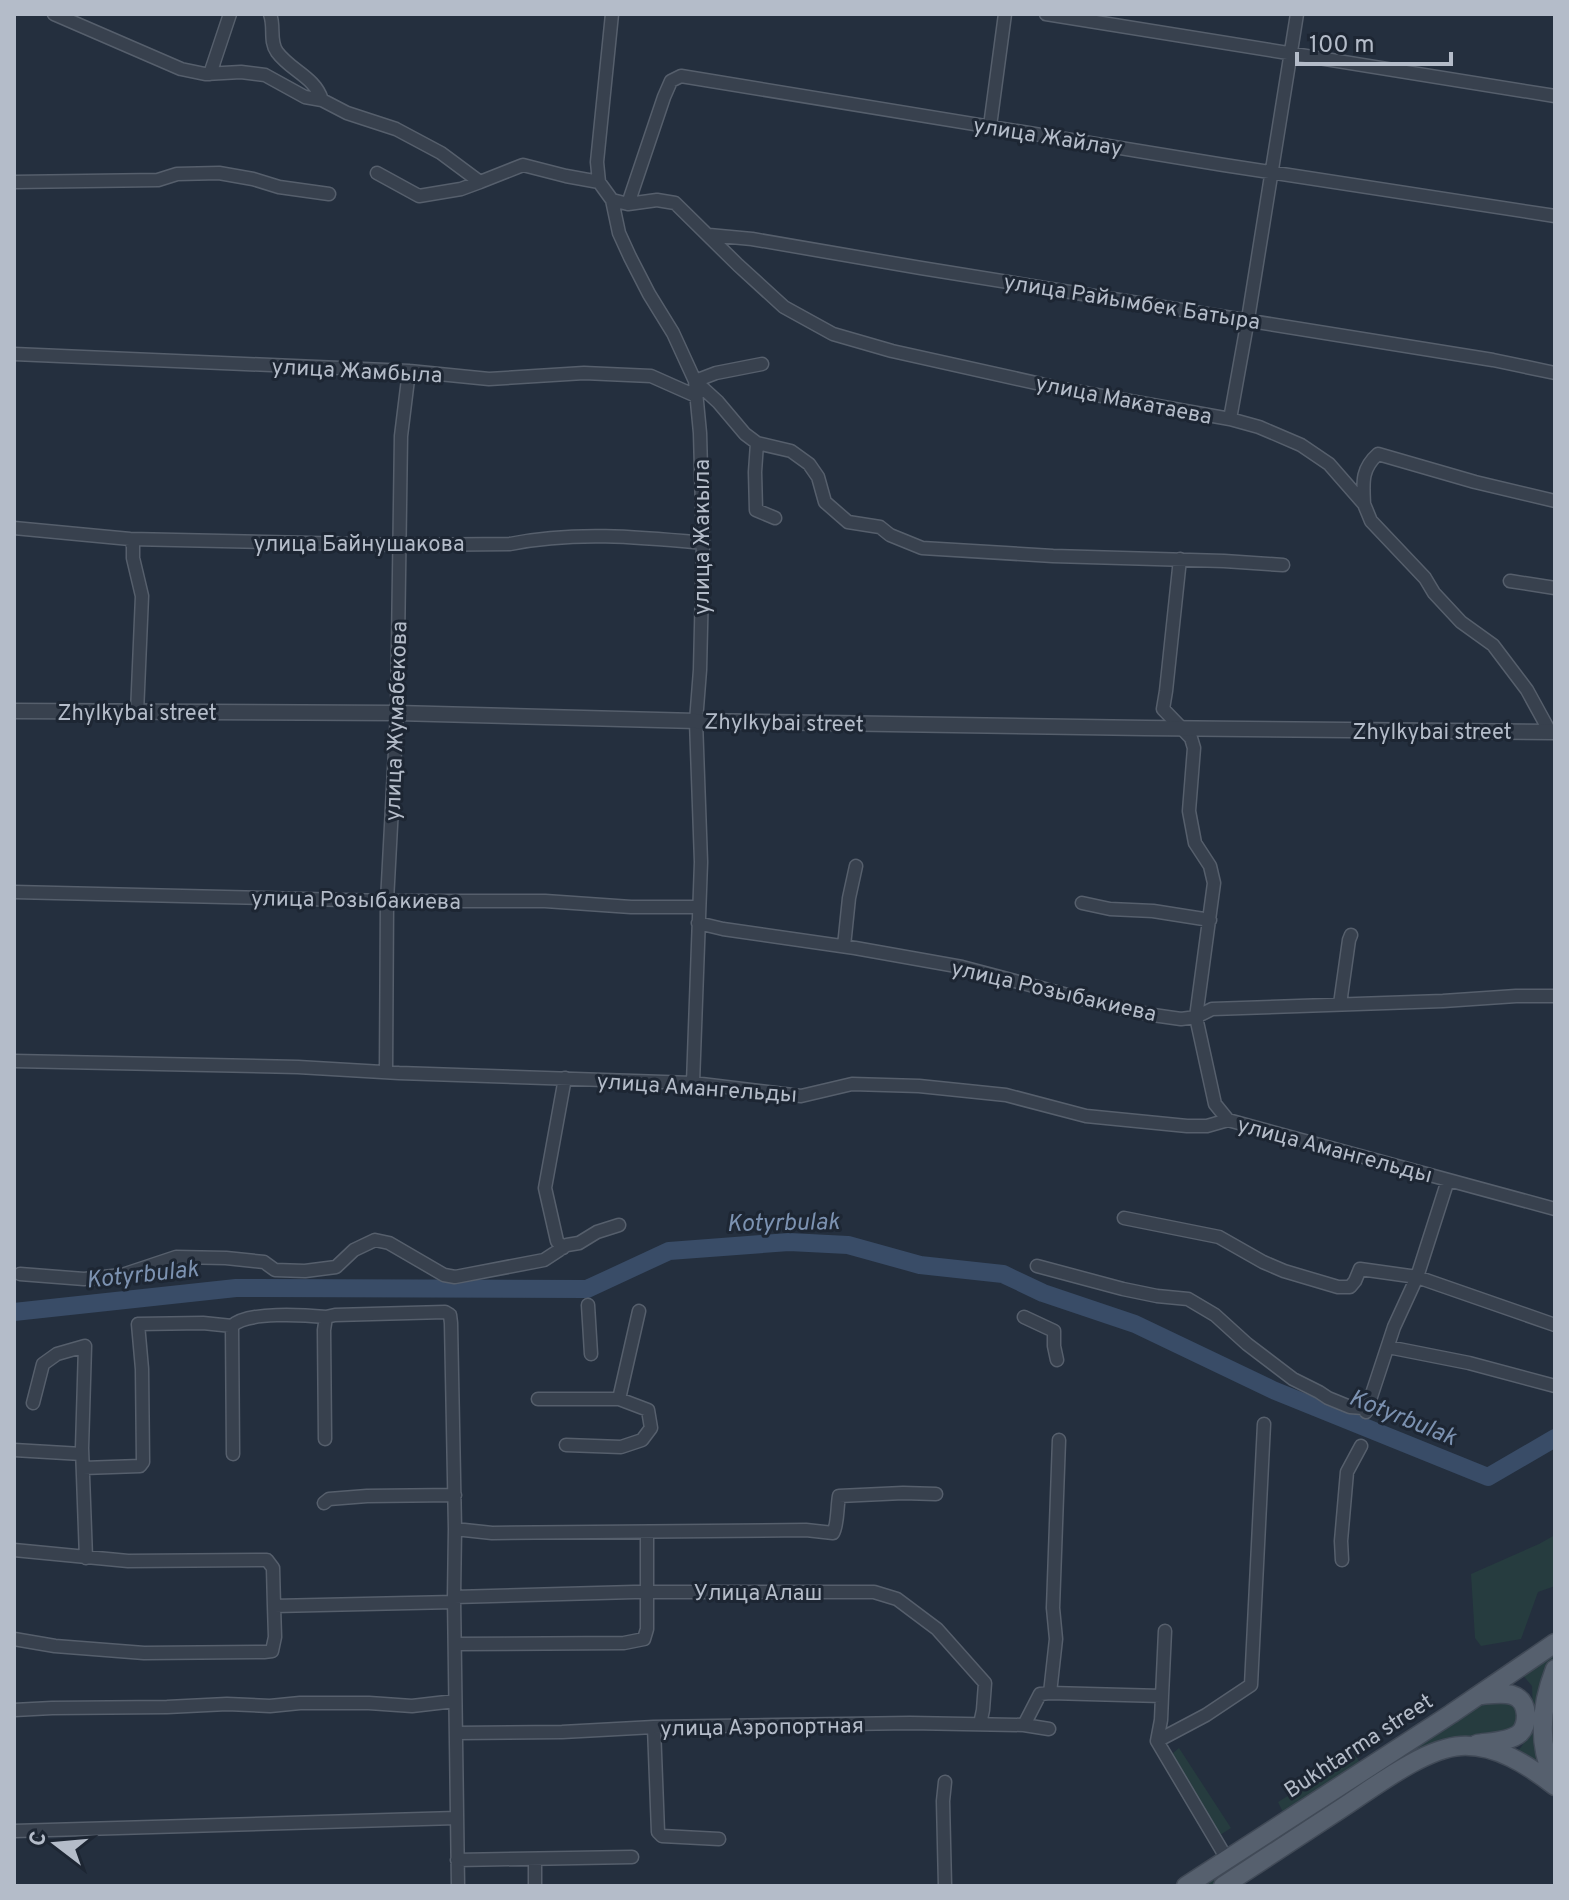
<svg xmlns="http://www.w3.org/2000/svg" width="1569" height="1900" viewBox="0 0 1569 1900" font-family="Overpass,sans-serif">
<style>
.green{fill:#263c3f}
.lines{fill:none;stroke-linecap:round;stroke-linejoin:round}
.river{stroke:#394c67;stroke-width:18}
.minor-casing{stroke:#565f6c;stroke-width:15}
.tertiary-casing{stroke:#565f6c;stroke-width:17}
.primary-casing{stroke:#414a57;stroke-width:21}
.minor{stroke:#38414e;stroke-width:12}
.tertiary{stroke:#38414e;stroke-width:14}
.primary{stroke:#56606e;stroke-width:18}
.labels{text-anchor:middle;stroke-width:6;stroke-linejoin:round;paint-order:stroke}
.street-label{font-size:22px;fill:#b4bcc9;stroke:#1d2633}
.water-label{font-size:24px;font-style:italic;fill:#7c92b1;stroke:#1d2633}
</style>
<rect width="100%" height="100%" fill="#242f3e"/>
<path class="green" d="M1555,1535V1586L1538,1592L1521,1639L1481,1646L1475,1638L1471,1574L1539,1544Z
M1555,1649V1661L1545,1772L1515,1754C1534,1736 1533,1710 1532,1686L1521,1673Z
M1514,1686L1521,1729L1461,1742L1214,1886H1203L1475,1708Z
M1179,1748L1231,1828L1220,1835L1172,1754Z
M1355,1754L1360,1763L1283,1812L1278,1802Z"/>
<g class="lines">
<path class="river" d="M14,1312L236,1288L587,1289L669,1251L789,1242L848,1245L920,1265L1003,1274L1043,1293L1135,1324L1273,1390L1488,1477L1555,1438"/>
<defs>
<path id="minor" d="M54,14L181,69L205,74L241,72L265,75L305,97L322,100L347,113L396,129L441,153L480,182L523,165L566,176L599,182
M270,14C275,27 269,41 277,52C291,71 315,77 322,100
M612,14L597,162L599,182L612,200L619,233L630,257L649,294L673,333L695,381L700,433L703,543L700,670L696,721L701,862L693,1083
M1046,14L1555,96
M210,74L230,14
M990,126L1005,14
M377,173L419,196L461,189L480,182
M14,182L158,180L177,174L219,173L253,179L279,187L329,194
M612,200L628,204L657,200L675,203L738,265L784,307L833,334L892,351L1063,389L1230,419L1259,427L1301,445L1329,464L1364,504L1371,521L1425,578L1434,593L1461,622L1493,645L1527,690L1550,732
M628,204L664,97L671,81L681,76L1224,165L1555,216
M709,235L752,239L921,268L1493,360L1555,373
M14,354L409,371L489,379L584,373L651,376L696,396
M762,364L716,373L695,381L718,402L745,434L757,443L791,451L809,464L818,477L825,502L848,522L880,527L890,535L922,548L1053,556L1224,561L1283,565
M1230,419L1248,319L1297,14
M757,443L755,472L756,510L775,518
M1364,504C1363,483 1361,469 1378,454L1475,482L1555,501
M14,528L130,539L400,545L510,544C575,531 638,537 703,543
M130,539L133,546V558L142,596L137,713
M1180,559L1166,691L1163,709L1191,738L1194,748L1189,811L1195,843L1210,866L1214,883L1196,1017L1215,1104L1228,1120
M1510,581L1555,588
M14,892L387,901H545L631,907H699
M1082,903L1110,909L1153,911L1210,920
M698,923L723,929L855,948L962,967L1090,1001L1153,1015L1181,1019L1196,1017L1212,1009L1443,1001L1516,996H1555
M844,946L849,898L856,866
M1340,1004L1349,940L1351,935
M14,1061L298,1067L399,1073L693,1083L801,1096L852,1084L919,1086L1006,1095L1086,1116L1187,1126H1207L1228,1120L1555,1209
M386,1072L387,901L397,713L401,436L409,371
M1124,1218L1219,1237L1263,1262L1284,1271L1338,1287H1350L1355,1281L1360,1269L1417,1277L1555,1325
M563,1248L557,1241L545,1188L565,1078
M1037,1266L1123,1289L1157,1296L1188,1299L1215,1315L1247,1344L1293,1379L1319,1392L1328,1398L1350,1407L1363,1408L1366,1412L1394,1327L1417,1277L1448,1180
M20,1274L84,1279L122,1275L176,1257L226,1258L264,1262L275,1270L305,1271L336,1267L354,1250L375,1240L389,1243L444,1275L455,1277L544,1260L567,1245L579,1243L597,1232L619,1225
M588,1305L591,1354
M1024,1317L1054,1331V1346L1057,1360
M1388,1347L1469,1363L1555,1386
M538,1399H619L639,1311
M33,1403L43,1364L57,1354L85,1346L82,1448L86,1558
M325,1439L324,1330L326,1317L335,1315L445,1312L450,1315L451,1323L455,1529L454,1597L458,1886
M1059,1440L1053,1608L1056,1639L1050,1693L1162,1696L1161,1720L1157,1741L1227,1859
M566,1445L621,1447L642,1440L651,1428L648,1410L619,1399
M14,1450L82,1454
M233,1454L232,1326C247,1311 305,1315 326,1317
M83,1468L140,1466L143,1462L142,1369L138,1324L203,1323L232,1326
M324,1503L329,1499L367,1496L455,1495
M455,1529L492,1533L806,1530L833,1533C838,1525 837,1506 839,1496L903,1493L936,1494
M14,1550L128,1561L267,1560L273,1568L274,1606
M1342,1560L1341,1541L1347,1472L1361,1446
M454,1597L634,1592H874L897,1599L937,1629L985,1683L983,1710L980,1724
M14,1639L55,1646L144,1653L264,1652L272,1651L275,1637L274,1606L454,1602
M455,1644L624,1643L644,1639L647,1629V1533
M1162,1696L1165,1631
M14,1710L52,1708L167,1707L227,1704L270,1706L300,1703H369L412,1706L455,1701
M1024,1725L1049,1729
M654,1727L658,1832L662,1836L719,1839
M456,1733L562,1732L654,1727L910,1723L1024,1725L1040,1694L1050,1693
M1157,1741L1206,1715L1251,1685L1264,1424
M14,1831L456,1818
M457,1860L632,1857
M535,1886V1859
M945,1886L943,1801L945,1782"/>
<path id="tertiary" d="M14,711L397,713L696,721L1145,728L1555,732"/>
<path id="primary" d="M1555,1669C1541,1705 1537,1745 1555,1781
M1477,1744C1489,1742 1510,1742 1520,1733C1525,1728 1526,1721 1526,1715C1524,1689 1501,1693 1482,1695
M1186,1886L1451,1714L1555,1643
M1223,1886C1263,1860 1302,1834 1342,1808C1373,1788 1424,1748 1461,1746C1496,1744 1528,1765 1555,1786"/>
</defs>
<use href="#minor" class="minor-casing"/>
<use href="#tertiary" class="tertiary-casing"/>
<use href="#primary" class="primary-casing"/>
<use href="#minor" class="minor"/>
<use href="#tertiary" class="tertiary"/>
<use href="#primary" class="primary"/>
</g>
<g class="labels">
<g class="street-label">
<text transform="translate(1048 136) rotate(9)" y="8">улица Жайлау</text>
<text transform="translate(1132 301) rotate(9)" y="8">улица Райымбек Батыра</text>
<text transform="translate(357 370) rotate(3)" y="8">улица Жамбыла</text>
<text transform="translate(1124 399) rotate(11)" y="8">улица Макатаева</text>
<text transform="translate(701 537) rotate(-90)" y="8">улица Жакыла</text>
<text x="359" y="551">улица Байнушакова</text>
<text x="137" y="720">Zhylkybai street</text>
<text transform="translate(395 721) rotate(-88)" y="8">улица Жумабекова</text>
<text transform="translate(784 722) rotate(1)" y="8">Zhylkybai street</text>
<text x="1432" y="739">Zhylkybai street</text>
<text transform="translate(356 899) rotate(1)" y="8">улица Розыбакиева</text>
<text transform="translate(1054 990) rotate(13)" y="8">улица Розыбакиева</text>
<text transform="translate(697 1087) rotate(4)" y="8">улица Амангельды</text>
<text transform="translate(1335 1149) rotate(15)" y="8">улица Амангельды</text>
<text x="758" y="1600">Улица Алаш</text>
<text transform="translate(762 1726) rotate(-1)" y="8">улица Аэропортная</text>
<text transform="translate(1358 1745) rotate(-33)" y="8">Bukhtarma street</text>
</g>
<g class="water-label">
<text transform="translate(783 1222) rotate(-1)" y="8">Kotyrbulak</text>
<text transform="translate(142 1274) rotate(-6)" y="8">Kotyrbulak</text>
<text transform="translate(1403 1417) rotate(22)" y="8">Kotyrbulak</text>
</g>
</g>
<rect width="1569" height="1900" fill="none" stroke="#b4bcc9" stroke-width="32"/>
<g transform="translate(56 1844) rotate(286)" stroke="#1d2633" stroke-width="6" paint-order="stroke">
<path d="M0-6L14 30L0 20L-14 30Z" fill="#b4bcc9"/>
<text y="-12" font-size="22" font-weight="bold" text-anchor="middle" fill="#b4bcc9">С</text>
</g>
<path d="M1297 52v12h154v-12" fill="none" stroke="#b4bcc9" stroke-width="4"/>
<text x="1309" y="52" font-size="24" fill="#b4bcc9" stroke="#1d2633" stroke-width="6" paint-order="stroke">100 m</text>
</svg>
